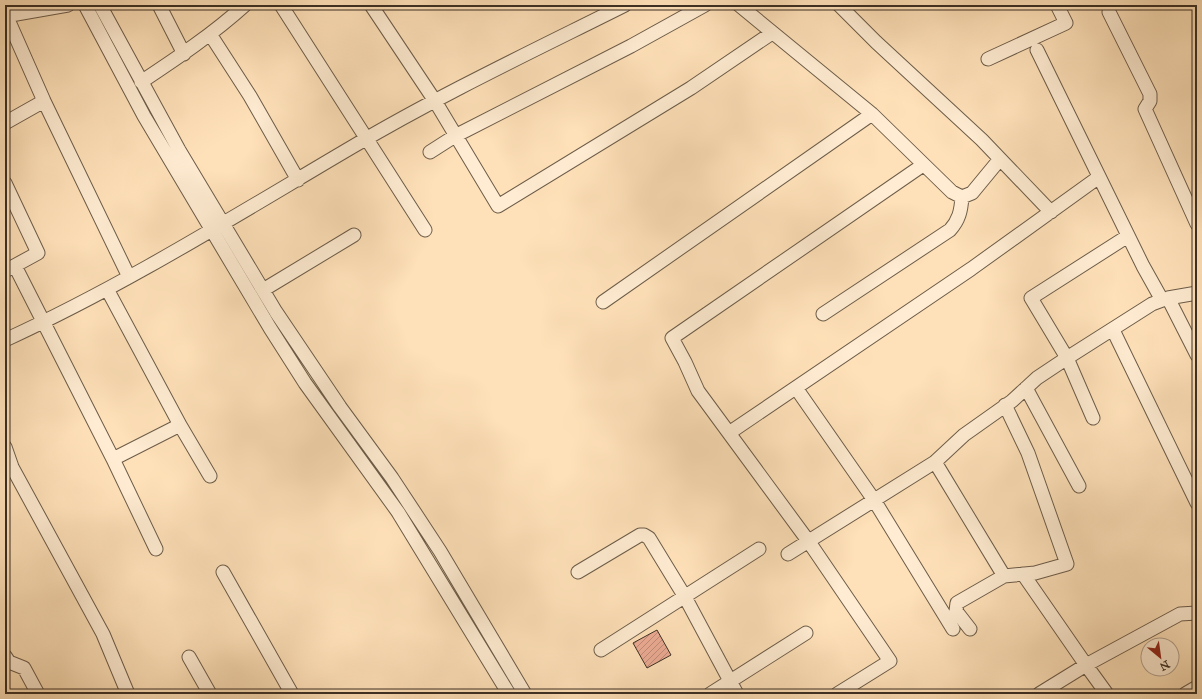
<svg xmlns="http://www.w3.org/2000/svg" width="1202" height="699" viewBox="0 0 1202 699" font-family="'IM FELL Great Primer',serif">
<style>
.building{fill:url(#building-hatch);stroke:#3b2f24}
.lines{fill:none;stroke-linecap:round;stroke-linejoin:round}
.minor-casing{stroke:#6c5c49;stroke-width:15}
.minor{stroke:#ffecd2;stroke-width:13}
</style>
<defs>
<pattern id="building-hatch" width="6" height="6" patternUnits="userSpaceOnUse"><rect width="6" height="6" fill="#edac95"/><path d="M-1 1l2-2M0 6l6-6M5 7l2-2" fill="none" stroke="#c18c79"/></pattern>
</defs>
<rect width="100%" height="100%" fill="#ffe1b9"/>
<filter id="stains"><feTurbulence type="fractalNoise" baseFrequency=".005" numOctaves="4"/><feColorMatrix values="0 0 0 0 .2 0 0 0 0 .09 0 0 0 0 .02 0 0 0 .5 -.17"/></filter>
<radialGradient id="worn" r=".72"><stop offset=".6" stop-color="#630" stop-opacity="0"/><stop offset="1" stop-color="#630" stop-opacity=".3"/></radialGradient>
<path class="building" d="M657,630L671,655L647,668L633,643Z"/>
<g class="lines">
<defs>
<path id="minor" d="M85,5L144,116L270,328L305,383L398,512L509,694
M100,5L179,150L276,312L340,407L392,478L440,551L525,694
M159,5L184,54
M281,5L425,230
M371,5L435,101L498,206L691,88L772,33
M739,5L872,114L952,192L962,197L972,193L1000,159
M839,5L876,42L982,140L1051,212
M1109,12L1150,94V101L1145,109L1197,224
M6,15L44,101L129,277
M5,16L68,5
M210,34L250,96L298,180
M1037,50L1143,266L1162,300
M988,59L1066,23L1057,5
M141,82C177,58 213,34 245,5
M5,123L44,101
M430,152L455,136L631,46L705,5
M5,183L38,253L5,271
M15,266L113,459L180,425L107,289
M263,290L354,235
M1168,298L1197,355
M603,302L872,114
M823,314L950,230C959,220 961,211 962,197
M1113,330L1197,503
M5,340C125,285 238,214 352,147C440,95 533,51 625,5
M796,388L874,500L953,629
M1026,388L1079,486
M1093,418L1067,358L1031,298L1128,236
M180,425L210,476
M729,433L971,269L1099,177
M5,447L12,467L103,634L128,694
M113,459L156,549
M935,462L1004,576L1035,573L1067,564L1028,453L1005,405
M788,554L935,462L964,435L1012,401L1037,378L1067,358L1152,304L1168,298L1197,293
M223,572L292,694
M578,572L640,535H644L649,538L685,597L737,694
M1023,574L1086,665L1180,614L1197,613
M970,629L956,611L957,603L1004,576
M601,650L759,549
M5,656L9,662L24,668L38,694
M189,657L210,694
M710,694L806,633
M837,694L890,661L809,542L698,391L685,362L672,338L923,165
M1039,694L1086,665L1107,694
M1185,694L1197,687"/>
</defs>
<use href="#minor" class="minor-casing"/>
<use href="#minor" class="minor"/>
</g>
<rect width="1202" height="699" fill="none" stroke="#ffe1b9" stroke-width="20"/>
<rect x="6" y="6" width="1190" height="687" fill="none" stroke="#3b2f24" stroke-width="2"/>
<rect x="10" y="10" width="1182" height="679" fill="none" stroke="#3b2f24"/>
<g transform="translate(1160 657) rotate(151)"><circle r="19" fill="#ffecd2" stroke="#b1a08c"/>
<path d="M0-3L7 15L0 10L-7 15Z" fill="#8f2418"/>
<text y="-6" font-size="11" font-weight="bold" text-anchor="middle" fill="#3b2f24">N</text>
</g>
<rect width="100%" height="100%" filter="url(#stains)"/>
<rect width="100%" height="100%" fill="url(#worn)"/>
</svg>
